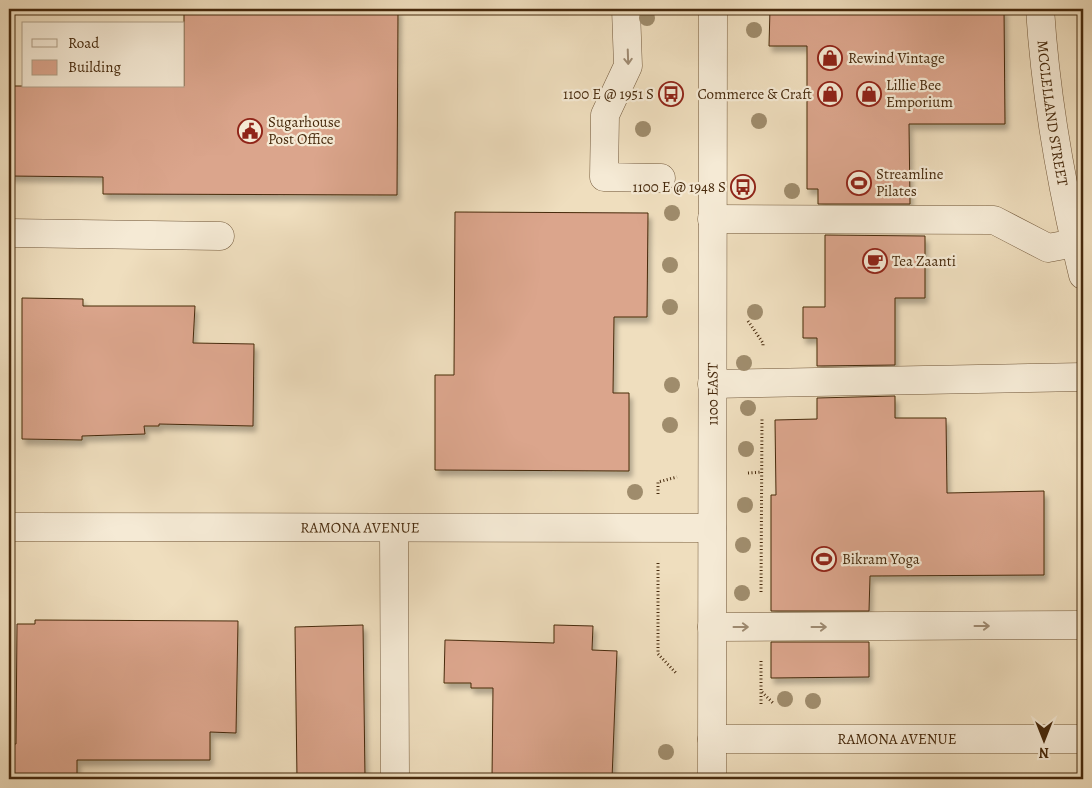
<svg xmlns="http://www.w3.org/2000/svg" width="1092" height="788" viewBox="0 0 1092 788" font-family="Alegreya,serif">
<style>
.building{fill:#dba58c;stroke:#472a0d;filter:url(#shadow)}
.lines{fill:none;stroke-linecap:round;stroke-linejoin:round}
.minor-casing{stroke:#715739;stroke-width:29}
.path{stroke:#472a0d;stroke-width:3;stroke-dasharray:1 2.5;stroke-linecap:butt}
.minor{stroke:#f5ead5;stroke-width:28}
.tree{fill:#9f8c6c}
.oneway{stroke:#9e8a71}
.labels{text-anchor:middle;stroke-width:4.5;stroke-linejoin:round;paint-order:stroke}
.poi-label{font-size:15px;fill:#472a0d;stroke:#f5ead5;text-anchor:start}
.street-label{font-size:15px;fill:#472a0d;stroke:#f5ead5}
</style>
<defs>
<filter id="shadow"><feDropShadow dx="3" dy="5.5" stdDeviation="2.5" flood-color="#0004"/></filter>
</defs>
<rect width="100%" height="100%" fill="#efdebe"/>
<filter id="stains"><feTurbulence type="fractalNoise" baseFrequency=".004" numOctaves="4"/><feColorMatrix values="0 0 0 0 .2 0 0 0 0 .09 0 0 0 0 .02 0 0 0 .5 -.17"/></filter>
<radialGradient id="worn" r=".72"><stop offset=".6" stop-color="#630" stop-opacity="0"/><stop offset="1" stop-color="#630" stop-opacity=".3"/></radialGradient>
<path class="building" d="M184,9H398L397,195L103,194V177L9,176V86H184Z
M770,9H1004L1005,124H909L910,204H818V189H807V46H769Z
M455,212L648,213L647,317H614L613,393H629V471L435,470V375H454Z
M825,235L925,236V298H895V365L817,366V338H803V307H825Z
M22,298L83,299V306H195L193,343L254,344L253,426L159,424V426H144L145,434L82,436V440L22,439Z
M895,396V418H946L947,493L1044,491V575L870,576L869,611H771V495H776L775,420L817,419V398Z
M35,620L238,621L236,733L210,732V760H77V779H9V744H16L17,624H35Z
M363,625L365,778L297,779L295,627Z
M554,625L593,626L592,650L617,651L612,779H492L493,688H471V683H444L445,640L554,643Z
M771,642H869V677L771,678Z"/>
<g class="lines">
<defs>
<g id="minor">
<path d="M626,9L628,66L605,115L604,177L661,178"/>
<path id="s1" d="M1040,9C1046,101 1061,185 1083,275"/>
<path d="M712,219L994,220L1048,248L1075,243"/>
<path d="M9,233L220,236"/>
<path d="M712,384L1083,377"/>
<path id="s2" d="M9,527L712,528"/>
<path d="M394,528L395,779"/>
<path d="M712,627L1083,625"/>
<path id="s3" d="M712,739H1083"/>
<path id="s4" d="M712,779L713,9"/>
</g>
</defs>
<use href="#minor" class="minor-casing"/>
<path class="path" d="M748,321L763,343V347
M748,473L762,472
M658,494V482L677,477
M658,563V654L677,674
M761,592L762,418
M761,661V705
M762,692L773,703"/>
<use href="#minor" class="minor"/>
</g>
<g class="tree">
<circle cx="647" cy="18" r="8"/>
<circle cx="754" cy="30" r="8"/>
<circle cx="759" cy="121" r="8"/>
<circle cx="643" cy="129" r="8"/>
<circle cx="792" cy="191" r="8"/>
<circle cx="672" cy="213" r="8"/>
<circle cx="670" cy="265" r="8"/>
<circle cx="670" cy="307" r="8"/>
<circle cx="755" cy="312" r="8"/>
<circle cx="744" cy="363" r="8"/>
<circle cx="672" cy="385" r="8"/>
<circle cx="748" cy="408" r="8"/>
<circle cx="670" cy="425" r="8"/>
<circle cx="746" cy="449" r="8"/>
<circle cx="635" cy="492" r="8"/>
<circle cx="745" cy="505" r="8"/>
<circle cx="743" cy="545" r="8"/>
<circle cx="742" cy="593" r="8"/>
<circle cx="785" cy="699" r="8"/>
<circle cx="813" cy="701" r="8"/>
<circle cx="666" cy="752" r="8"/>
</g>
<defs><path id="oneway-shaft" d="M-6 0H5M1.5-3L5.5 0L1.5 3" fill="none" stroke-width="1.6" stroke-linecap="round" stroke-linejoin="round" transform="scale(1.25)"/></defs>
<g class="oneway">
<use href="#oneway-shaft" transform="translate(628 57) rotate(88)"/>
<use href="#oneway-shaft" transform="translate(982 626)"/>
<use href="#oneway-shaft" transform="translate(741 627)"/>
<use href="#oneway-shaft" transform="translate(819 627)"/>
</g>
<defs>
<symbol id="shop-ring" viewBox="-11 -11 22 22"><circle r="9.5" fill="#f5ead5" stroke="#8f2418" stroke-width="1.5"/><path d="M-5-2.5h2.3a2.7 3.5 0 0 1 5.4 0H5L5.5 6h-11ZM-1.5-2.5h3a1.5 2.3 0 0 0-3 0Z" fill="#8f2418"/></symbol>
<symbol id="bus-ring" viewBox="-11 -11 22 22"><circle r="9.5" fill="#f5ead5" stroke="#8f2418" stroke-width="1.5"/><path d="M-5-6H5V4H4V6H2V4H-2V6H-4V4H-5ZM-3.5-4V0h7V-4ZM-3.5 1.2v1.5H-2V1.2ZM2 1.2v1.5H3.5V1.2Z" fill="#8f2418"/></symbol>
<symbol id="civic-ring" viewBox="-11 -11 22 22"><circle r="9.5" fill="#f5ead5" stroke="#8f2418" stroke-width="1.5"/><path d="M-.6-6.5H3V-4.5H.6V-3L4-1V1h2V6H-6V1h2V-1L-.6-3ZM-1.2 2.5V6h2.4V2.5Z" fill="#8f2418"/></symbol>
<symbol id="stadium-ring" viewBox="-11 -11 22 22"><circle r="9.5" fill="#f5ead5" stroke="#8f2418" stroke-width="1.5"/><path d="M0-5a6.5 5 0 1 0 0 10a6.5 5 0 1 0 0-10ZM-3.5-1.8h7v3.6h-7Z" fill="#8f2418"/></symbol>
<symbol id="cafe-ring" viewBox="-11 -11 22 22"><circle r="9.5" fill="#f5ead5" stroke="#8f2418" stroke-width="1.5"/><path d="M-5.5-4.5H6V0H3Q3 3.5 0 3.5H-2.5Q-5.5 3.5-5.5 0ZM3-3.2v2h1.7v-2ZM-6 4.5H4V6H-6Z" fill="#8f2418"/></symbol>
</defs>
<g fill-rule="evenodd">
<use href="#shop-ring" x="816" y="44" width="28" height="28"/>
<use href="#bus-ring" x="657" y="80" width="28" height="28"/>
<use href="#shop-ring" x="816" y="80" width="28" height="28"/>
<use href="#shop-ring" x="855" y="80" width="28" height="28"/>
<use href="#civic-ring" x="236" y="117" width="28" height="28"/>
<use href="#stadium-ring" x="845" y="169" width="28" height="28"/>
<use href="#bus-ring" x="729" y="173" width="28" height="28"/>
<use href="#cafe-ring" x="861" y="247" width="28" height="28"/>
<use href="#stadium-ring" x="810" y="545" width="28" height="28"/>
</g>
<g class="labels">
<g class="poi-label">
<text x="848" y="63">Rewind Vintage</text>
<text x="886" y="90">Lillie Bee<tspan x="886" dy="17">Emporium</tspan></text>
<text x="654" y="99" text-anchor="end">1100 E @ 1951 S</text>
<text x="812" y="99" text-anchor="end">Commerce &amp; Craft</text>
<text x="268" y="127">Sugarhouse<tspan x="268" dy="17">Post Office</tspan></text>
<text x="876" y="179">Streamline<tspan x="876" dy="17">Pilates</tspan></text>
<text x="726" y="192" text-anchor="end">1100 E @ 1948 S</text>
<text x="892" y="266">Tea Zaanti</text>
<text x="842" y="564">Bikram Yoga</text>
</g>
<g class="street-label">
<text dy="5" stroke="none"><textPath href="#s1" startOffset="105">MCCLELLAND STREET</textPath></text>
<text dy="5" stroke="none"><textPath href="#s4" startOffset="385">1100 EAST</textPath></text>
<text dy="5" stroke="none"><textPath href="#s2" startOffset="351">RAMONA AVENUE</textPath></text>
<text dy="5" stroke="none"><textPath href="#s3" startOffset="185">RAMONA AVENUE</textPath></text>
</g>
</g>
<rect width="1092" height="788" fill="none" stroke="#efdebe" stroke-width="30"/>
<rect x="10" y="10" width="1072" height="768" fill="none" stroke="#472a0d" stroke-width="2.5"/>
<rect x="15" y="15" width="1062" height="758" fill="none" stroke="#472a0d"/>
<rect x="22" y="22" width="162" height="65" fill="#f5ead5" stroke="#af9d85"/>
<rect x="32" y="39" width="25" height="8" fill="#f5ead5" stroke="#af9d85"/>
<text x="68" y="48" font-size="15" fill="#472a0d">Road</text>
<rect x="32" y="60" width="25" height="15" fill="#dba58c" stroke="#af9d85"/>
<text x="68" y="72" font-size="15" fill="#472a0d">Building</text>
<g transform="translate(1044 740) rotate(180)" stroke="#f5ead5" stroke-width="4" paint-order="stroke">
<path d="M0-4L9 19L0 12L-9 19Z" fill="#472a0d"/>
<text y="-8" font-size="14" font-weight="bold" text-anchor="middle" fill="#472a0d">N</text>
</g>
<rect width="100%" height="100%" filter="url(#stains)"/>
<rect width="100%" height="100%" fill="url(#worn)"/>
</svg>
